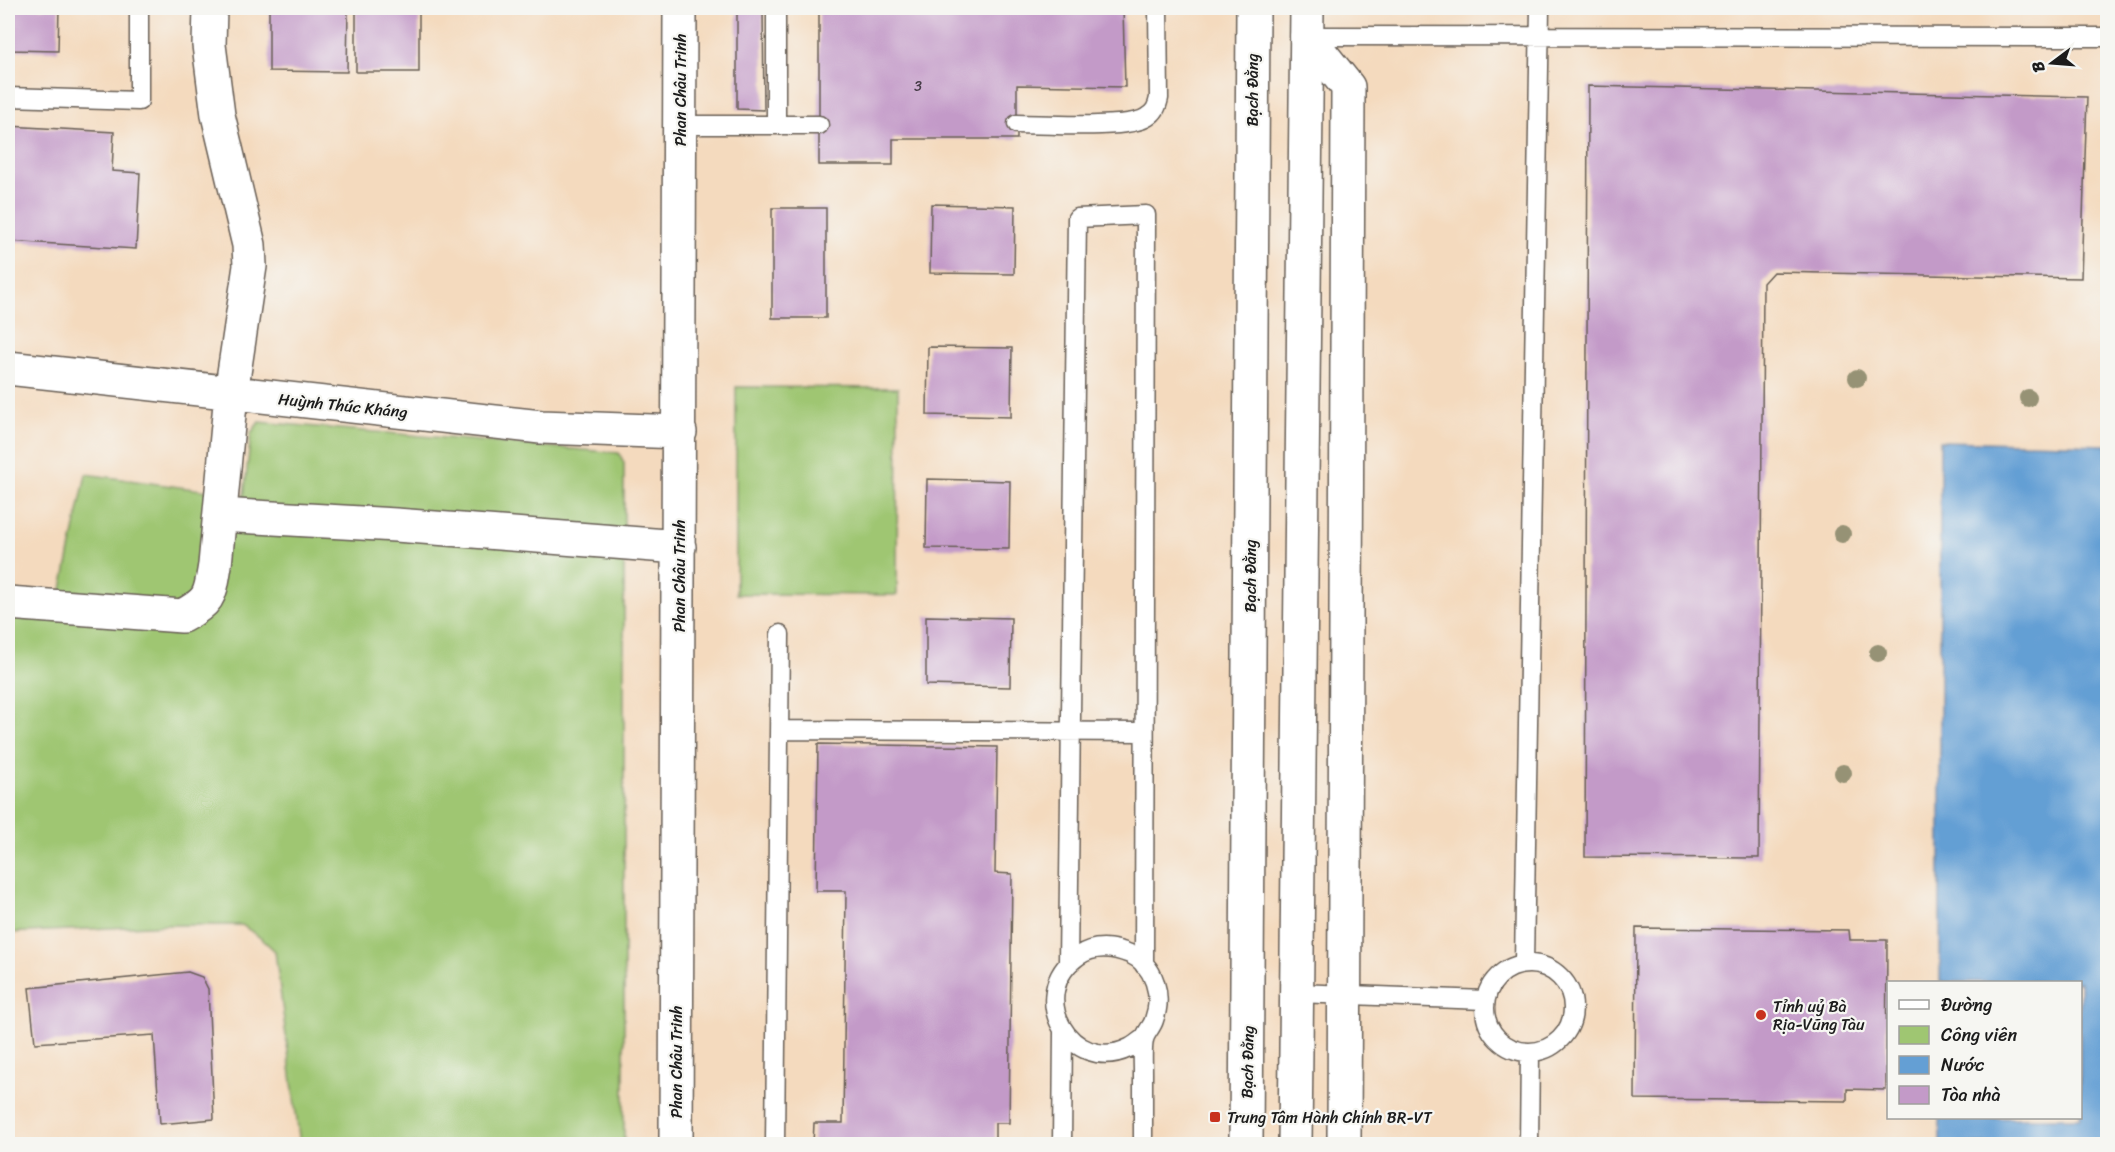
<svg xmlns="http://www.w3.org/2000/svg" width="2115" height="1152" viewBox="0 0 2115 1152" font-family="Sriracha,sans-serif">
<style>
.green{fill:#9fc672;stroke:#5e7147;stroke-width:1.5}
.water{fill:#649fd4;stroke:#405e78;stroke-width:1.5}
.building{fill:#c39ac8}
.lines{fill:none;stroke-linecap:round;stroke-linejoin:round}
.lane-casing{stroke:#685e55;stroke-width:21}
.street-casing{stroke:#685e55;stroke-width:36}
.secondary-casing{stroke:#685e55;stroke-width:36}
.lane{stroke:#fff;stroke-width:18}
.street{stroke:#fff;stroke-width:33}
.secondary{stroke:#fff;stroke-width:33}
.tree{fill:#969275}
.poi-dot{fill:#c8321e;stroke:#f6f6f2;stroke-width:2}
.labels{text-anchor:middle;stroke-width:4.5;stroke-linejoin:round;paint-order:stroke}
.number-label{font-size:14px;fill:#463c47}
.street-label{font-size:16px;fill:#1c1c1c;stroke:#f6f6f2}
.poi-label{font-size:16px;fill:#1c1c1c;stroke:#f6f6f2;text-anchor:start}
</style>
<rect width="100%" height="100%" fill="#f6f6f2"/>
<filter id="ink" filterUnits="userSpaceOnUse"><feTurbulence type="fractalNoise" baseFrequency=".0167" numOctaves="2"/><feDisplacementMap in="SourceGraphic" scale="12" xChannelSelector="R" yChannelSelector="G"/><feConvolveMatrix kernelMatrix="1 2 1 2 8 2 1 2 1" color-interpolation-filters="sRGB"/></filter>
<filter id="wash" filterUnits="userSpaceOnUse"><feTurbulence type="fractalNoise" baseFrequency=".008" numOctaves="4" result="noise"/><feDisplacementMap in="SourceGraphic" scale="24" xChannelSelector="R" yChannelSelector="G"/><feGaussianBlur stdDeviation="1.35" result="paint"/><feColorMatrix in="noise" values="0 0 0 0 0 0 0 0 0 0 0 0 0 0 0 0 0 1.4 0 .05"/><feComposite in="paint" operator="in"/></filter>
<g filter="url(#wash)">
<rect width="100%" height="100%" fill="#f4dabe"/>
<path class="green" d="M736,387L898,388L897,595L736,594Z
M259,422L619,453L624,463V1144H300L275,951L262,939L242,925H169L8,933V614L56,618L86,474L244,496L251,433Z"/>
<path class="water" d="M1940,441L2107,445V1144H1940V1118H2080V982H1940Z"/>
<g id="blocks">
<path class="building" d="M8,8H59L58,51L8,50Z
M269,8H348L347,72L269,71Z
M737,8H763L764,110L737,109Z
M819,8H932V13H1012L1010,8H1123L1125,87L1017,85V139H893V165H819Z
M356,10H419V72H356Z
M1588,86L2087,97L2081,278L1773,272L1763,283L1759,858L1585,857Z
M8,126L114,132L112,171L140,173L136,249L8,241Z
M931,204L1015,206L1014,274L930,273Z
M772,208H826V318H772Z
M928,347L1012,348L1011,417L927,415Z
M927,479L1010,481L1009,549L926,548Z
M926,616L1011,618L1010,687L926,685Z
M818,744L997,747L995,873L1012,874L1009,1123H995V1144H813L814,1123H843L846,891H816Z
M1636,928L1849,930L1850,940H1887L1886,1090L1847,1089V1101L1635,1099Z
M188,972L202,977L208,989L214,1119L160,1124L154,1035L35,1043L29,988Z"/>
</g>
</g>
<g filter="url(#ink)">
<use href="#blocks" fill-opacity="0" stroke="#685e55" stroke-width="1.5"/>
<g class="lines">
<defs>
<path id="lane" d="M1307,36L2108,37
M8,97L139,101V8
M1017,124C1043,124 1129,130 1147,117C1155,112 1157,107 1159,98L1158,8
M680,125H819
M776,125V8
M779,730L1144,732
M1524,963L1540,8
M1068,964L1077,218L1146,215L1144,965
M1485 1008a44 44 0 1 1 88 0a44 44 0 1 1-88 0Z
M1296,993L1485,1000
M775,1144L780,634
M1062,1144L1063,1031
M1143,1144C1143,1120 1143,1096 1143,1072C1143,1061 1142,1050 1144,1040C1145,1033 1152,1027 1154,1020C1163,996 1155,965 1130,954C1113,947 1094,945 1078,956C1024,994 1071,1076 1129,1048C1134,1046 1139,1041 1144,1038
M1529,1144L1530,1052"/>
<path id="street" d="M1307,36L1348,87L1344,1144
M8,368L541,427L680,432
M220,515L396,525L679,547
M8,603L182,616C211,601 210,595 215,565L231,393L250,266L249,245L218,115L209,45L210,8
M676,1144L680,8"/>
<path id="secondary" d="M1246,1144L1253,8
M1295,1144L1307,8"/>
</defs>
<use href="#lane" class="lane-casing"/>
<use href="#street" class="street-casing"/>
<use href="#secondary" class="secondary-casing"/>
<use href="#lane" class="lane"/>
<use href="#street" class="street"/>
<use href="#secondary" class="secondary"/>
</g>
<g class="tree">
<circle cx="1857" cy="378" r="9"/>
<circle cx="2028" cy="398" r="9"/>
<circle cx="1842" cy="534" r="9"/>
<circle cx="1878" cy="653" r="9"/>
<circle cx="1843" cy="773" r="9"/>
</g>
</g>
<g class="poi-dot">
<circle cx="1761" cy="1015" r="6"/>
<rect x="1209" y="1111" width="12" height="12" rx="3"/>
</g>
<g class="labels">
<g class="number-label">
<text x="918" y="91">3</text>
</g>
<g class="street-label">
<text transform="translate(680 90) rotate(-90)" y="6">Phan Châu Trinh</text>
<text transform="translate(1252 90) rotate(-90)" y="6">Bạch Đằng</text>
<text transform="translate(343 405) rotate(6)" y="6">Huỳnh Thúc Kháng</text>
<text transform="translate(679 576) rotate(-90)" y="6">Phan Châu Trinh</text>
<text transform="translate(1250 576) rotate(-90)" y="6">Bạch Đằng</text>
<text transform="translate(676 1062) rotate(-90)" y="6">Phan Châu Trinh</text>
<text transform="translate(1247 1062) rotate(-89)" y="6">Bạch Đằng</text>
</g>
<g class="poi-label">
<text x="1773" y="1012">Tỉnh uỷ Bà<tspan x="1773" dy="18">Rịa-Vũng Tàu</tspan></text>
<text x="1227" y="1123">Trung Tâm Hành Chính BR-VT</text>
</g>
</g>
<rect width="2115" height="1152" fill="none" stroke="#f6f6f2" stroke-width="30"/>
<rect x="1887" y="981" width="195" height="138" fill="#f6f6f2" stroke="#9f9f9c" stroke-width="1.5"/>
<rect x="1899" y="1000" width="30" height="9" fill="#ffffff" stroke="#9f9f9c" stroke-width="1.5"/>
<text x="1941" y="1011" font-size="18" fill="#1c1c1c">Đường</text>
<rect x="1899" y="1026" width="30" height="18" fill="#9fc672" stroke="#9f9f9c" stroke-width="1.5"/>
<text x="1941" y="1041" font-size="18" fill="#1c1c1c">Công viên</text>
<rect x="1899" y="1056" width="30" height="18" fill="#649fd4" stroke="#9f9f9c" stroke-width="1.5"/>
<text x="1941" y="1071" font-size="18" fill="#1c1c1c">Nước</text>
<rect x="1899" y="1086" width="30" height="18" fill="#c39ac8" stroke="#9f9f9c" stroke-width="1.5"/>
<text x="1941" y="1101" font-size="18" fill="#1c1c1c">Tòa nhà</text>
<g transform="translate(2052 63) rotate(254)" stroke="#f6f6f2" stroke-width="4.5" paint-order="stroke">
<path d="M0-4.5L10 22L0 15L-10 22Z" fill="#1c1c1c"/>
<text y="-9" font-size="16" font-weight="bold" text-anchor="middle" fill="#1c1c1c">B</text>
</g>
</svg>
